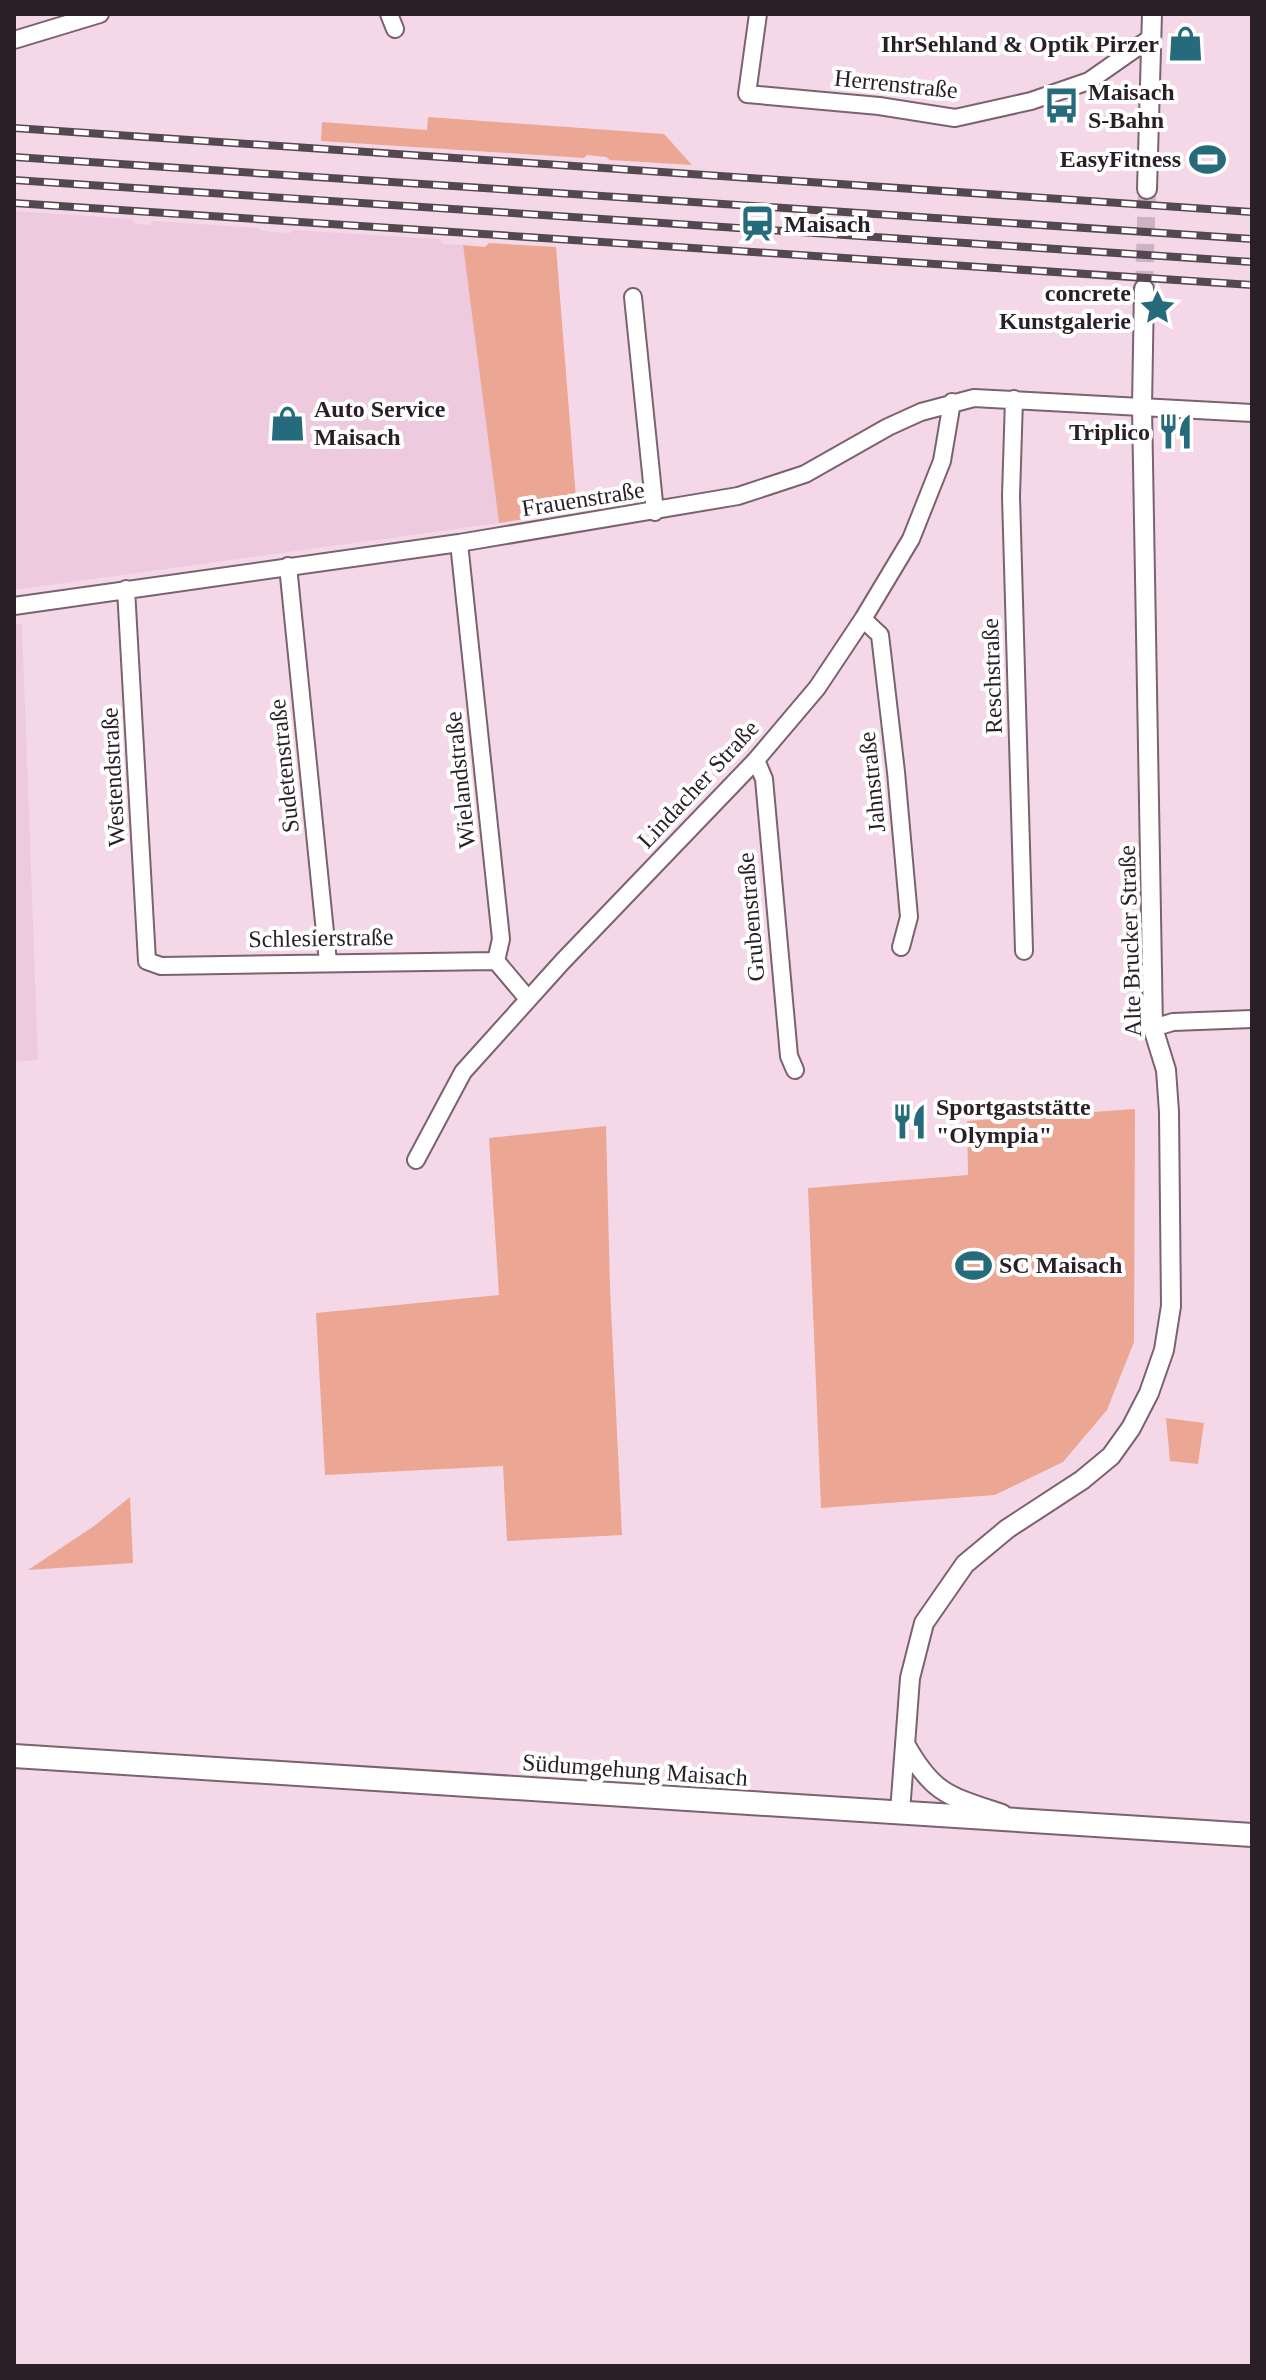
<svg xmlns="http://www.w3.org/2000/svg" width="1266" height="2380" viewBox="0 0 1266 2380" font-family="'Times New Roman',serif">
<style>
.built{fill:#eecade}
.green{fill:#eca794}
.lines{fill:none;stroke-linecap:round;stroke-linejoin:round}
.tertiary-tunnel{stroke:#ccb3c1;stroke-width:18;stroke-dasharray:18 9;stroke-linecap:butt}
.minor-casing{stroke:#7b6270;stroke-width:20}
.tertiary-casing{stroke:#7b6270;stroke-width:22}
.secondary-casing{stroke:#7b6270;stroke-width:26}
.minor{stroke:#fff;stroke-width:16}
.tertiary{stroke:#fff;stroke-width:18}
.secondary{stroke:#fff;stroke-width:22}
.rail-casing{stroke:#55474f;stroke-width:8}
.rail{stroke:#fff;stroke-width:5;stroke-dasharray:15;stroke-linecap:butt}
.labels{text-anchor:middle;stroke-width:8;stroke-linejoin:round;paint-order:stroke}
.poi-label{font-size:24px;font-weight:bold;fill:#291f25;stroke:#fff;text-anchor:start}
.street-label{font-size:24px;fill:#291f25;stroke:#fff}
</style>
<rect width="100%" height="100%" fill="#f5d8e8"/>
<path class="built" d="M14,211L132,219L136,224L149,225L153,221L259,228L262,231L290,233L293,230L439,239L443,244L463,245L499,523L14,590Z
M14,624H22L38,1060L14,1062Z"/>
<path class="green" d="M428,117L664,134L692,165L610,160L606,157L587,155L584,158L321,141L322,122L427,130Z
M489,243L556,247L577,511L499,523L463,245L485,247Z
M1135,1109L1134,1342L1107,1410L1063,1462L995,1495L821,1508L808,1188L968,1175L967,1121Z
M606,1126L610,1288L622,1535L507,1541L503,1466L325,1475L316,1313L499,1295L489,1138Z
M1166,1418L1204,1423L1198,1464L1170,1461Z
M130,1497L133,1563L28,1570L94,1526Z"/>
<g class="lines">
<path class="tertiary-tunnel" d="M1144,289L1147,189"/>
<defs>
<path id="minor" d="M389,14L395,29
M758,14L747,94L879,106L955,118L1031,101L1089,81L1152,37
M14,40L100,14
M633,297L655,512
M1014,399L1011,496L1024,951
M459,543L501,939L496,961L528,999
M288,566L328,962
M126,589L147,961L161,966L496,961
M14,606L459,543L738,496L805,474L888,427L921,412L974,398L1252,413
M863,619L880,635L896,772L909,917L901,947
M756,760L764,779L789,1056L795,1070
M1153,1028L1173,1022L1252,1019
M416,1160L463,1072L563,961L756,760L817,688L863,619L911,539L942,461L952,402"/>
<path id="tertiary" d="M1147,189L1152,14
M905,1744C933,1794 948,1796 1002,1814
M900,1812L910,1678L924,1623L965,1564L1007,1529L1082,1480L1111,1456L1131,1428L1149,1393L1164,1350L1171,1306L1169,1112L1166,1070L1153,1028L1142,407L1144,289"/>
<path id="secondary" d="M14,1756L1252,1835"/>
</defs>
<use href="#minor" class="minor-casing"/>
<use href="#tertiary" class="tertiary-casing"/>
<use href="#secondary" class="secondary-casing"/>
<use href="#minor" class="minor"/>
<use href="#tertiary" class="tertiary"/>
<use href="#secondary" class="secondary"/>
<defs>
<path id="rail" d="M14,128L1252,212
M14,157L1252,239
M14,180L1252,262
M14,203L1252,285"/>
</defs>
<use href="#rail" class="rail-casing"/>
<use href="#rail" class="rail"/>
</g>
<defs>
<symbol id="shop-bare" viewBox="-9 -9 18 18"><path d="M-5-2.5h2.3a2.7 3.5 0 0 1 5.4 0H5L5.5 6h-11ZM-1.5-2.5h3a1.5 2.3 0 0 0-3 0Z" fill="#266b7b" stroke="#fff" stroke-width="2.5" paint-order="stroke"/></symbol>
<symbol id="bus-bare" viewBox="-9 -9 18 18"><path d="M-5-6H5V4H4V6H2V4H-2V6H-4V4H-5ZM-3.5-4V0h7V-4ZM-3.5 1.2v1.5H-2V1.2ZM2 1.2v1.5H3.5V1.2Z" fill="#266b7b" stroke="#fff" stroke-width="2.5" paint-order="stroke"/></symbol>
<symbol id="stadium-bare" viewBox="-9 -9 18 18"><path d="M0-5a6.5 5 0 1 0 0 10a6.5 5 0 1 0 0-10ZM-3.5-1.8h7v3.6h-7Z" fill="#266b7b" stroke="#fff" stroke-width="2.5" paint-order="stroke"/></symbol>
<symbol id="station-bare" viewBox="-9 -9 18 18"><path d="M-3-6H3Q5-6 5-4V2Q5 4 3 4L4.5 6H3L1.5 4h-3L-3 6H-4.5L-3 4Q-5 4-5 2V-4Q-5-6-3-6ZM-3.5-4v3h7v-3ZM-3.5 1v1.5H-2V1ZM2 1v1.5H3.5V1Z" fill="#266b7b" stroke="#fff" stroke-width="2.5" paint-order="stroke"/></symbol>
<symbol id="sight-bare" viewBox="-9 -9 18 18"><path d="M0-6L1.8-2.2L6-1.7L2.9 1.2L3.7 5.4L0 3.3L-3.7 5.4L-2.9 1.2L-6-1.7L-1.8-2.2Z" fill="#266b7b" stroke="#fff" stroke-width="2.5" paint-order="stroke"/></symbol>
<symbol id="restaurant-bare" viewBox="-9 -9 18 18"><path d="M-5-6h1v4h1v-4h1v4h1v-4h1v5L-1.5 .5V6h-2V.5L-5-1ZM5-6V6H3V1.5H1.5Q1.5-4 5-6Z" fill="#266b7b" stroke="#fff" stroke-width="2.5" paint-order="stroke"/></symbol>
</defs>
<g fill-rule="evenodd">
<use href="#shop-bare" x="1160" y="18" width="51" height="51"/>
<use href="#bus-bare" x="1036" y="80" width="51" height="51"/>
<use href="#stadium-bare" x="1182" y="134" width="51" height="51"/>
<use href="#station-bare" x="732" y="198" width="51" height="51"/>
<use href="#sight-bare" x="1132" y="282" width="51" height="51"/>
<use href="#shop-bare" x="262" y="398" width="51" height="51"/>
<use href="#restaurant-bare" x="1150" y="406" width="51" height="51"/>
<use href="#restaurant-bare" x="884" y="1096" width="51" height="51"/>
<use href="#stadium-bare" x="948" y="1240" width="51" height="51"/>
</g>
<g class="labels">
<g class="poi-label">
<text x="1159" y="52" text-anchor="end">IhrSehland &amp; Optik Pirzer</text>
<text x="1088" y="100">Maisach<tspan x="1088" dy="28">S-Bahn</tspan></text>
<text x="1181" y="167" text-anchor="end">EasyFitness</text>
<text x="784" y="232">Maisach</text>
<text x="1131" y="301" text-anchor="end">concrete<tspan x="1131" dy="28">Kunstgalerie</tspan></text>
<text x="314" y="417">Auto Service<tspan x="314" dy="28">Maisach</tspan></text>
<text x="1150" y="440" text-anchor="end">Triplico</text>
<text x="936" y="1115">Sportgaststätte<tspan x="936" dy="28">"Olympia"</tspan></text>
<text x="999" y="1273">SC Maisach</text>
</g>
<g class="street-label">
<text transform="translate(896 84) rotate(6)" y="8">Herrenstraße</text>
<text transform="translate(583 499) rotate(-9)" y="8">Frauenstraße</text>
<text transform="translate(992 676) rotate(-92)" y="8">Reschstraße</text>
<text transform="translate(284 766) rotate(-96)" y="8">Sudetenstraße</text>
<text transform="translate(113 777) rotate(-93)" y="8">Westendstraße</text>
<text transform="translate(460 780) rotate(-96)" y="8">Wielandstraße</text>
<text transform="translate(872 782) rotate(-96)" y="8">Jahnstraße</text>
<text transform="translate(698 784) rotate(-47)" y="8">Lindacher Straße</text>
<text transform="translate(751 917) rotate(-95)" y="8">Grubenstraße</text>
<text transform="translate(321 938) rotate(-1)" y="8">Schlesierstraße</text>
<text transform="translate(1130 941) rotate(-92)" y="8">Alte Brucker Straße</text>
<text transform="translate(635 1770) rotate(4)" y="8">Südumgehung Maisach</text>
</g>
</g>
<rect width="1266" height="2380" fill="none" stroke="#291f25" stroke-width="32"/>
</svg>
